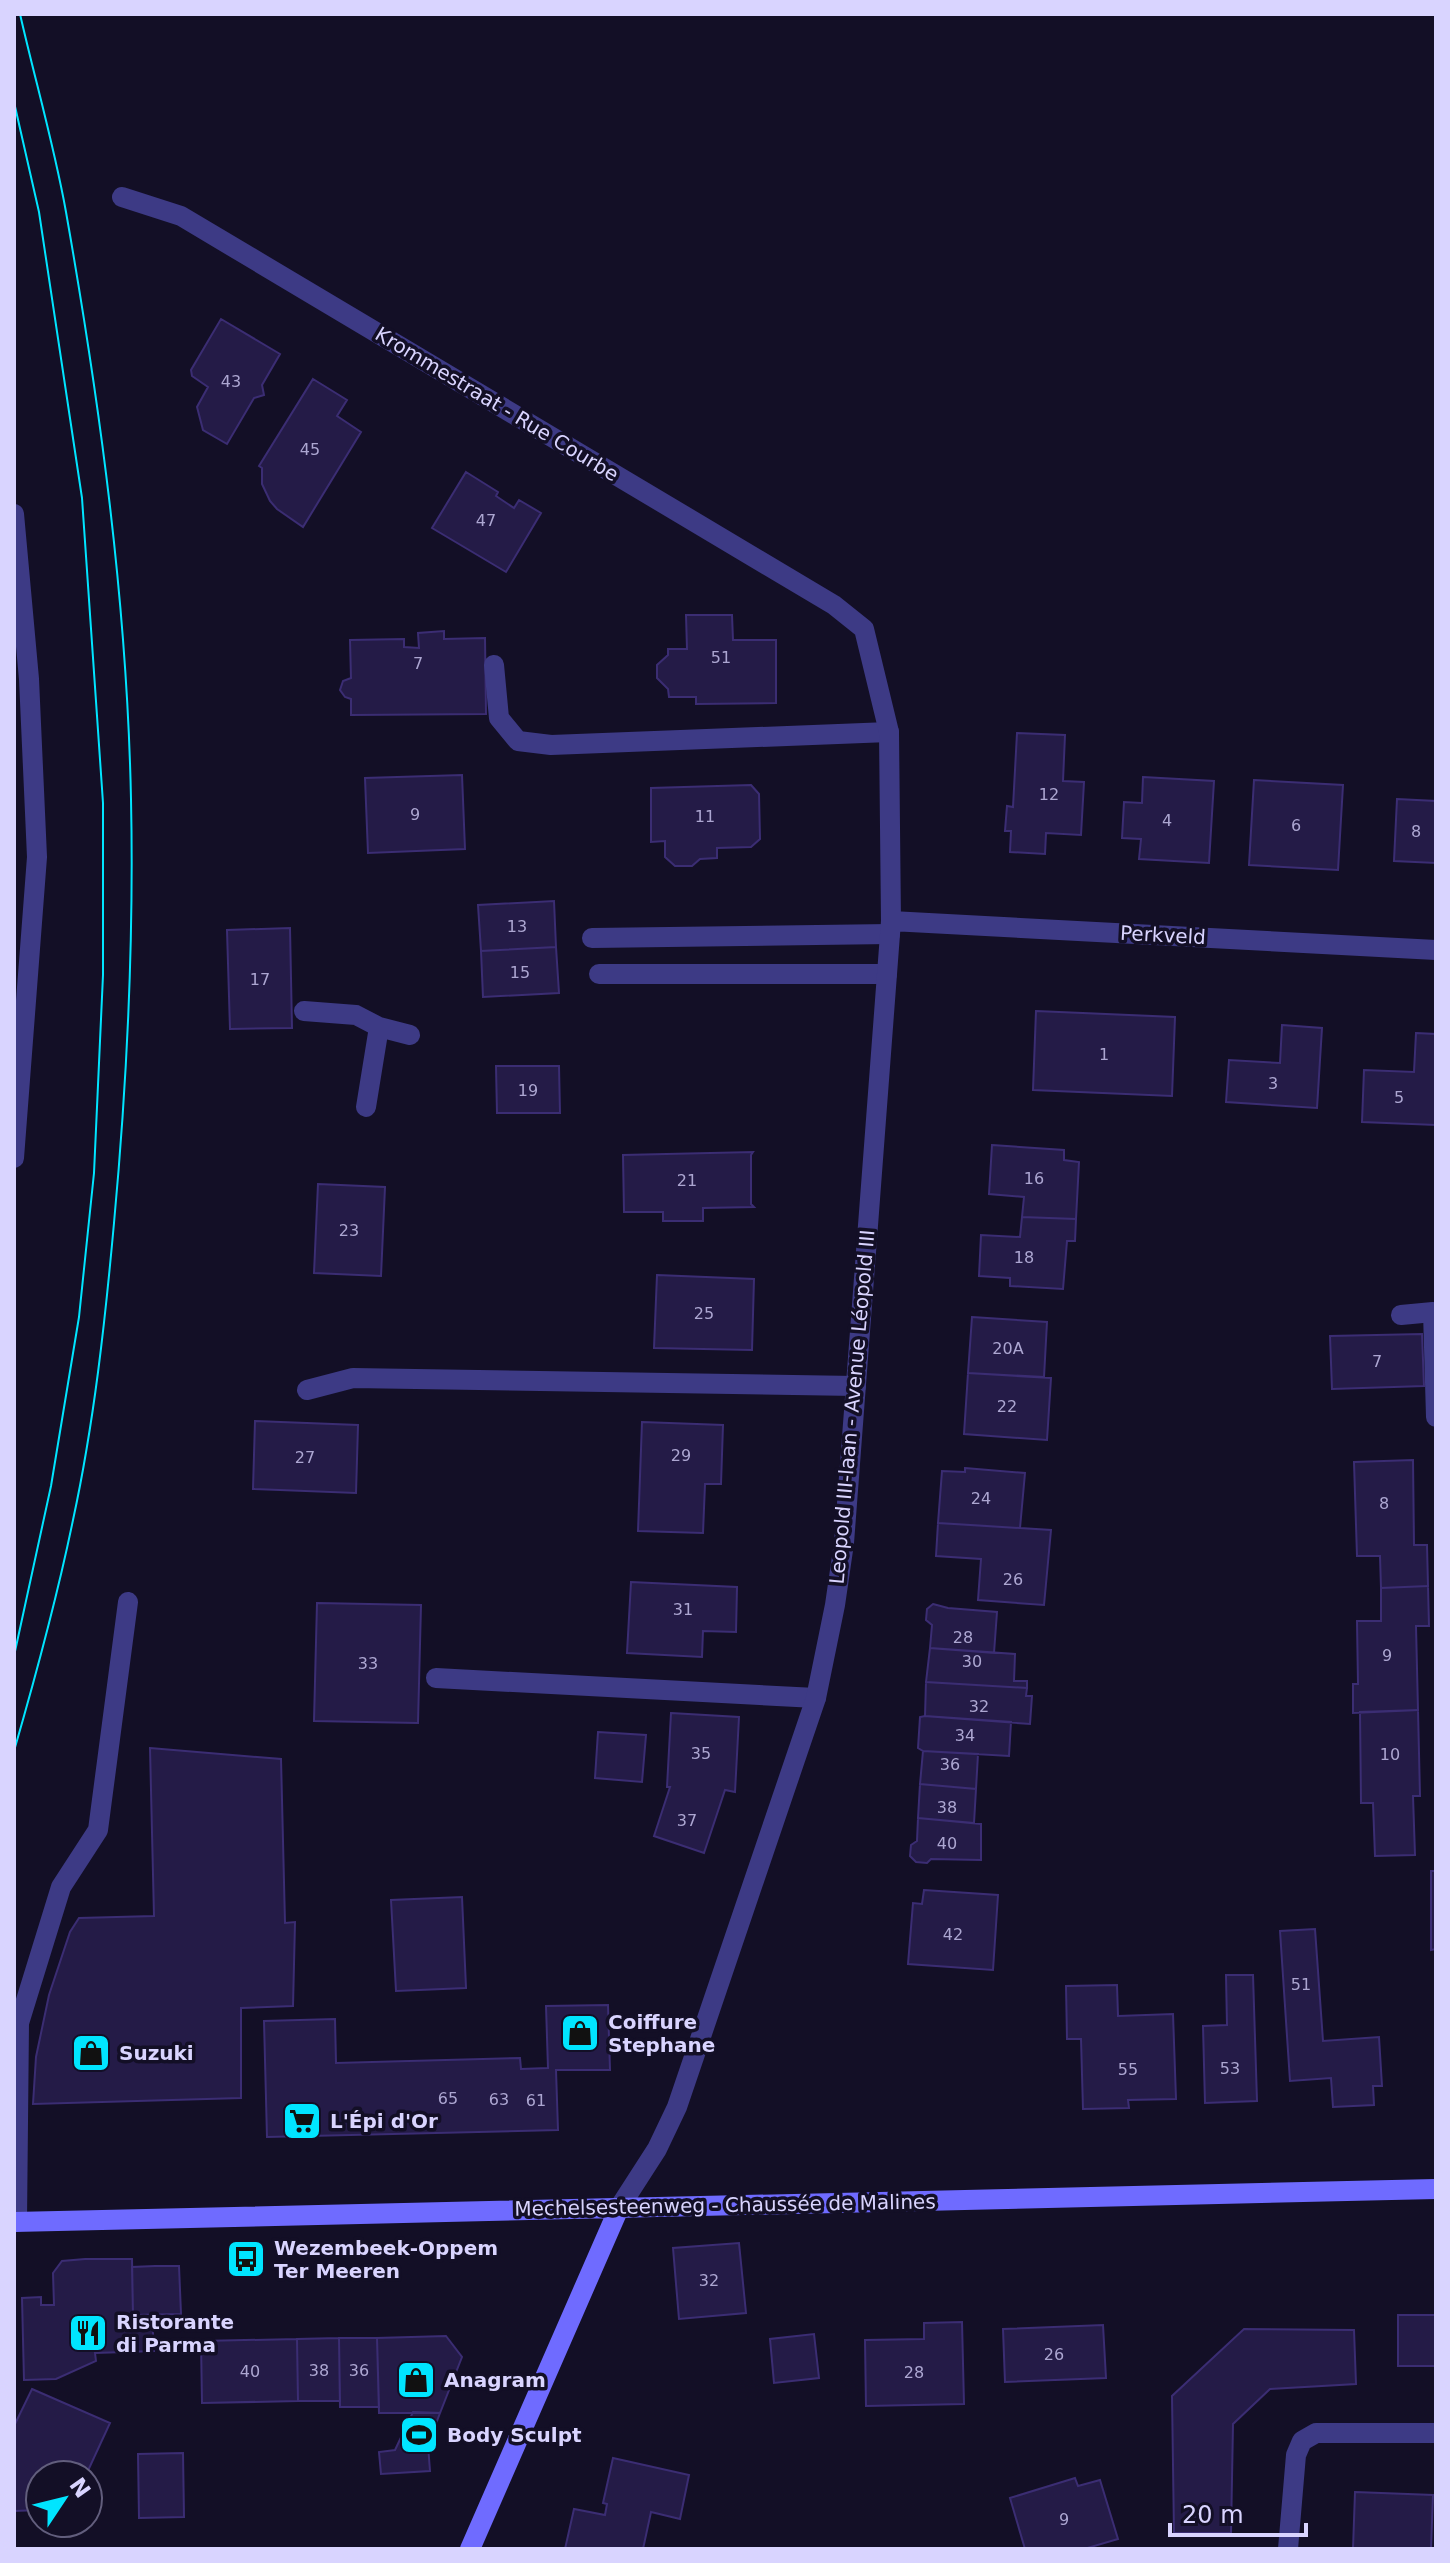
<svg xmlns="http://www.w3.org/2000/svg" width="1450" height="2563" viewBox="0 0 1450 2563" font-family="'DejaVu Sans',sans-serif">
<style>
.building{fill:#241b47;stroke:#3b2d73;stroke-width:2}
.lines{fill:none;stroke-linecap:round;stroke-linejoin:round}
.lane{stroke:#3d3a85;stroke-width:20}
.street{stroke:#3d3a85;stroke-width:20}
.secondary{stroke:#6f6bff;stroke-width:20}
.tram{stroke:#00e5ff;stroke-width:2}
.labels{text-anchor:middle;stroke-width:7;stroke-linejoin:round;paint-order:stroke}
.number-label{font-size:16px;fill:#aca6d1}
.street-label{font-size:20px;fill:#d9d4ff;stroke:#130f26}
.poi-label{font-size:20px;font-weight:bold;fill:#d9d4ff;stroke:#130f26;text-anchor:start}
</style>
<rect width="100%" height="100%" fill="#130f26"/>
<path class="building" d="M221,319L280,354L262,385L264,395L254,398L227,444L203,430L197,407L208,387L192,376L191,370Z
M313,379L347,400L337,416L361,432L303,527L277,509L270,501L262,484V468L259,466Z
M466,472L498,492L496,496L514,508L519,500L541,513L506,572L432,528Z
M686,615H732L733,640H776V703L696,704V697H669L668,689L657,678V665L668,655V649H687Z
M444,631V639L485,638L486,714L351,715V699L345,697L340,690L343,681L351,678L350,640L404,639V647L419,648L418,633Z
M1017,733L1065,735L1063,781L1084,782L1081,835L1046,833L1045,854L1010,852L1011,831H1005L1007,806L1013,807Z
M462,775L465,849L368,853L365,778Z
M1143,777L1214,781L1209,863L1139,859L1141,839L1122,838L1124,802L1142,803Z
M1254,780L1343,785L1338,870L1249,865Z
M751,785L759,794L760,839L751,847L717,848V858L700,859L692,866H675L665,857V841L651,842V788Z
M1397,799L1436,801V863L1394,861Z
M554,901L556,947L481,951L478,905Z
M290,928L292,1028L230,1029L227,930Z
M556,947L559,993L483,997L481,951Z
M1036,1011L1175,1017L1172,1096L1033,1090Z
M1282,1025L1322,1028L1317,1108L1226,1102L1229,1060L1280,1063Z
M1416,1033L1436,1034V1125L1362,1122L1364,1070L1414,1072Z
M496,1066H559L560,1113H497Z
M992,1145L1064,1150V1160L1079,1162L1076,1219L1022,1217L1024,1197L989,1194Z
M753,1152L751,1155V1204L754,1207L703,1208V1221H663V1212H624L623,1155Z
M318,1184L385,1187L381,1276L314,1273Z
M1022,1217L1076,1219L1075,1241H1067L1063,1289L1010,1286V1278L979,1276L981,1235L1020,1237Z
M657,1275L754,1279L752,1350L654,1348Z
M972,1317L1047,1322L1044,1377L968,1373Z
M1422,1334L1424,1386L1332,1389L1330,1336Z
M968,1373L1051,1378L1047,1440L964,1434Z
M255,1421L358,1425L356,1493L253,1489Z
M642,1422L723,1425L721,1484H705L703,1533L638,1531Z
M1413,1460L1414,1545H1427L1428,1586L1381,1588L1380,1556H1357L1354,1462Z
M965,1468L1025,1473L1020,1528L938,1523L942,1471L965,1472Z
M938,1523L1051,1530L1044,1605L978,1600L981,1559L936,1556Z
M631,1582L737,1587L736,1632L703,1631L702,1657L627,1653Z
M1428,1586L1429,1626H1416L1418,1710L1353,1713V1684H1358L1357,1621H1381V1588Z
M317,1603L421,1605L418,1723L314,1721Z
M933,1604L948,1608L997,1612L994,1653L930,1648L932,1625L926,1620L927,1609Z
M930,1648L1015,1654L1014,1681H1027V1688L926,1682Z
M926,1682L1027,1688L1026,1696H1032L1030,1724L925,1716Z
M1418,1710L1420,1796H1413L1415,1855L1375,1856L1373,1803H1361L1360,1712Z
M671,1713L739,1717L735,1792L725,1790L704,1853L654,1836L670,1787H667Z
M925,1716L1011,1722L1009,1756L923,1751L918,1748L920,1717Z
M598,1732L646,1735L642,1782L595,1778Z
M150,1748L281,1759L285,1923L295,1922L293,2006L241,2008V2098L33,2104L36,2057L49,1995L70,1932L79,1918L154,1916Z
M923,1751L978,1754L976,1789L920,1784Z
M920,1784L976,1789L974,1823L918,1818Z
M918,1818L981,1824V1860L931,1859L927,1863L916,1862L910,1856L911,1845L917,1841Z
M1431,1871H1436V1949L1431,1950Z
M924,1890L998,1895L993,1970L908,1964L913,1903L922,1904Z
M462,1897L466,1988L396,1991L391,1900Z
M1315,1929L1323,2041L1379,2037L1382,2086H1373L1374,2105L1333,2107L1331,2078L1290,2081L1280,1931Z
M1226,1975H1253L1257,2101L1205,2103L1203,2026L1227,2025Z
M1117,1985L1118,2016L1173,2014L1176,2099L1128,2100L1129,2108L1083,2109L1081,2039H1067L1066,1986Z
M608,2005L610,2070H556L558,2130L267,2137L264,2021L335,2019L336,2063L520,2058L521,2069L548,2068L546,2006Z
M739,2243L746,2313L679,2319L673,2248Z
M85,2259H132L133,2315H152L154,2351L95,2353L96,2361L56,2379L24,2380L22,2298L41,2297V2305H54L53,2273L62,2261Z
M155,2266H179L181,2314L133,2315L132,2267Z
M1398,2315H1436V2366H1398Z
M962,2322L964,2404L866,2406L865,2340L924,2339V2323Z
M1103,2325L1106,2378L1005,2382L1003,2329Z
M1244,2329L1354,2330L1356,2384L1270,2389L1233,2424L1231,2533H1174L1172,2396Z
M814,2334L819,2378L774,2383L770,2339Z
M446,2336L462,2357L440,2413H379L377,2338Z
M339,2338L340,2401H298L297,2339Z
M339,2338H377L379,2407H340Z
M297,2339L298,2401L202,2403L201,2341Z
M32,2389L110,2423L86,2475H40V2510L14,2511V2426Z
M413,2412L440,2413L428,2445L430,2471L381,2474L379,2452L395,2450Z
M183,2453L184,2517L139,2518L138,2454Z
M613,2458L689,2475L680,2519L651,2512L643,2549H565L574,2509L605,2515L607,2504L603,2503Z
M1075,2478L1078,2486L1100,2480L1118,2539L1084,2549H1025L1010,2498Z
M1355,2492L1433,2495L1431,2549H1353Z"/>
<g class="lines">
<path class="lane" d="M14,514L29,679L37,857L14,1158
M494,665L499,718L518,741L551,745L889,732
M592,938L890,934
M599,974H887
M304,1011L356,1015L379,1027L410,1035
M366,1107L379,1027
M1401,1315L1433,1312L1436,1417
M307,1390L353,1378L856,1386
M436,1678L816,1698
M17,2222L19,2023L61,1887L98,1830L128,1602
M1288,2549L1296,2455L1302,2441L1316,2433H1436"/>
<path class="street" d="M122,197L181,216L834,605L864,629L889,732L891,921L844,1543L835,1605L816,1698L677,2107L657,2149L619,2208
M891,921L1436,950"/>
<path class="secondary" d="M14,2222L1436,2189
M470,2549L619,2208"/>
<path class="tram" d="M14,102L39,212L82,498L103,803V975L94,1173L79,1317L51,1486L14,1656
M14,1751C36,1675 57,1598 73,1520C94,1423 105,1322 114,1223C127,1082 134,941 131,799C127,603 100,405 66,212C54,145 35,80 20,14"/>
</g>
<defs>
<symbol id="shop-square" viewBox="-11 -11 22 22"><rect x="-9" y="-9" width="18" height="18" rx="4" fill="#00e5ff" stroke="#130f26"/><path d="M-5-2.5h2.3a2.7 3.5 0 0 1 5.4 0H5L5.5 6h-11ZM-1.5-2.5h3a1.5 2.3 0 0 0-3 0Z" fill="#111"/></symbol>
<symbol id="supermarket-square" viewBox="-11 -11 22 22"><rect x="-9" y="-9" width="18" height="18" rx="4" fill="#00e5ff" stroke="#130f26"/><path d="M-6-5.5h2.5l.6 2H6L4.5 2H-2.5L-4.4-4H-6ZM-1.5 3.2a1.3 1.3 0 1 0 .1 0ZM3 3.2a1.3 1.3 0 1 0 .1 0Z" fill="#111"/></symbol>
<symbol id="bus-square" viewBox="-11 -11 22 22"><rect x="-9" y="-9" width="18" height="18" rx="4" fill="#00e5ff" stroke="#130f26"/><path d="M-5-6H5V4H4V6H2V4H-2V6H-4V4H-5ZM-3.5-4V0h7V-4ZM-3.5 1.2v1.5H-2V1.2ZM2 1.2v1.5H3.5V1.2Z" fill="#111"/></symbol>
<symbol id="restaurant-square" viewBox="-11 -11 22 22"><rect x="-9" y="-9" width="18" height="18" rx="4" fill="#00e5ff" stroke="#130f26"/><path d="M-5-6h1v4h1v-4h1v4h1v-4h1v5L-1.5 .5V6h-2V.5L-5-1ZM5-6V6H3V1.5H1.5Q1.5-4 5-6Z" fill="#111"/></symbol>
<symbol id="stadium-square" viewBox="-11 -11 22 22"><rect x="-9" y="-9" width="18" height="18" rx="4" fill="#00e5ff" stroke="#130f26"/><path d="M0-5a6.5 5 0 1 0 0 10a6.5 5 0 1 0 0-10ZM-3.5-1.8h7v3.6h-7Z" fill="#111"/></symbol>
</defs>
<g fill-rule="evenodd">
<use href="#shop-square" x="558" y="2011" width="44" height="44"/>
<use href="#shop-square" x="69" y="2031" width="44" height="44"/>
<use href="#supermarket-square" x="280" y="2099" width="44" height="44"/>
<use href="#bus-square" x="224" y="2237" width="44" height="44"/>
<use href="#restaurant-square" x="66" y="2311" width="44" height="44"/>
<use href="#shop-square" x="394" y="2358" width="44" height="44"/>
<use href="#stadium-square" x="397" y="2413" width="44" height="44"/>
</g>
<g class="labels">
<g class="number-label">
<text x="231" y="387">43</text>
<text x="310" y="455">45</text>
<text x="486" y="526">47</text>
<text x="721" y="663">51</text>
<text x="418" y="669">7</text>
<text x="1049" y="800">12</text>
<text x="415" y="820">9</text>
<text x="705" y="822">11</text>
<text x="1167" y="826">4</text>
<text x="1296" y="831">6</text>
<text x="1416" y="837">8</text>
<text x="517" y="932">13</text>
<text x="520" y="978">15</text>
<text x="260" y="985">17</text>
<text x="1104" y="1060">1</text>
<text x="1273" y="1089">3</text>
<text x="528" y="1096">19</text>
<text x="1399" y="1103">5</text>
<text x="1034" y="1184">16</text>
<text x="687" y="1186">21</text>
<text x="349" y="1236">23</text>
<text x="1024" y="1263">18</text>
<text x="704" y="1319">25</text>
<text x="1008" y="1354">20A</text>
<text x="1377" y="1367">7</text>
<text x="1007" y="1412">22</text>
<text x="681" y="1461">29</text>
<text x="305" y="1463">27</text>
<text x="981" y="1504">24</text>
<text x="1384" y="1509">8</text>
<text x="1013" y="1585">26</text>
<text x="683" y="1615">31</text>
<text x="963" y="1643">28</text>
<text x="1387" y="1661">9</text>
<text x="972" y="1667">30</text>
<text x="368" y="1669">33</text>
<text x="979" y="1712">32</text>
<text x="965" y="1741">34</text>
<text x="701" y="1759">35</text>
<text x="1390" y="1760">10</text>
<text x="950" y="1770">36</text>
<text x="947" y="1813">38</text>
<text x="687" y="1826">37</text>
<text x="947" y="1849">40</text>
<text x="953" y="1940">42</text>
<text x="1301" y="1990">51</text>
<text x="1230" y="2074">53</text>
<text x="1128" y="2075">55</text>
<text x="448" y="2104">65</text>
<text x="499" y="2105">63</text>
<text x="536" y="2106">61</text>
<text x="709" y="2286">32</text>
<text x="1054" y="2360">26</text>
<text x="319" y="2376">38</text>
<text x="359" y="2376">36</text>
<text x="250" y="2377">40</text>
<text x="914" y="2378">28</text>
<text x="1064" y="2525">9</text>
</g>
<g class="street-label">
<text transform="translate(497 404) rotate(31)" y="7">Krommestraat - Rue Courbe</text>
<text transform="translate(1163 935) rotate(3)" y="7">Perkveld</text>
<text transform="translate(852 1407) rotate(-85)" y="7">Leopold III-laan - Avenue Léopold III</text>
<text transform="translate(725 2205) rotate(-1)" y="7">Mechelsesteenweg - Chaussée de Malines</text>
</g>
<g class="poi-label">
<text x="608" y="2029">Coiffure<tspan x="608" dy="23">Stephane</tspan></text>
<text x="119" y="2060">Suzuki</text>
<text x="330" y="2128">L'Épi d'Or</text>
<text x="274" y="2255">Wezembeek-Oppem<tspan x="274" dy="23">Ter Meeren</tspan></text>
<text x="116" y="2329">Ristorante<tspan x="116" dy="23">di Parma</tspan></text>
<text x="444" y="2387">Anagram</text>
<text x="447" y="2442">Body Sculpt</text>
</g>
</g>
<rect width="1450" height="2563" fill="none" stroke="#d9d4ff" stroke-width="32"/>
<g transform="translate(64 2499) rotate(55)"><circle r="38" fill="#130f26" stroke="#625e7d" stroke-width="2"/>
<path d="M0-6L14 30L0 20L-14 30Z" fill="#00e5ff"/>
<text y="-12" font-size="22" font-weight="bold" text-anchor="middle" fill="#d9d4ff">N</text>
</g>
<path d="M1170 2523v12h136v-12" fill="none" stroke="#d9d4ff" stroke-width="4"/>
<text x="1182" y="2523" font-size="24" fill="#d9d4ff" stroke="#130f26" stroke-width="6" paint-order="stroke">20 m</text>
</svg>
